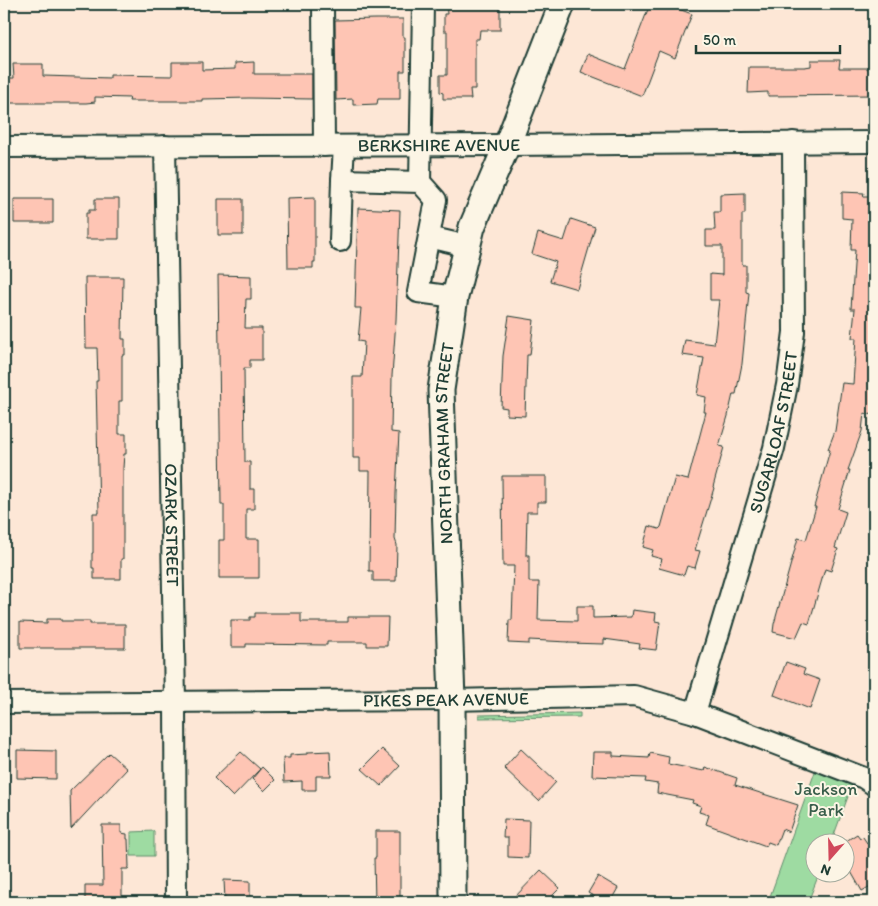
<svg xmlns="http://www.w3.org/2000/svg" width="878" height="906" viewBox="0 0 878 906" font-family="Itim,sans-serif">
<style>
.green{fill:#9edba2;stroke:#5e8c6b}
.building{fill:#fec5b4;stroke:#1f3d34}
.lines{fill:none;stroke-linecap:round;stroke-linejoin:round}
.minor-casing{stroke:#1f3d34;stroke-width:24}
.major-casing{stroke:#1f3d34;stroke-width:29}
.minor{stroke:#fcf5e5;stroke-width:20}
.major{stroke:#fcf5e5;stroke-width:25}
.labels{text-anchor:middle;stroke-width:4;stroke-linejoin:round;paint-order:stroke}
.street-label{font-size:18px;fill:#1f3d34;stroke:#fcf5e5}
.park-label{font-size:18px;fill:#385d4a;stroke:#fcf5e5}
</style>
<rect width="100%" height="100%" fill="#fde7d6"/>
<filter id="ink" filterUnits="userSpaceOnUse"><feTurbulence type="fractalNoise" baseFrequency=".02" numOctaves="2"/><feDisplacementMap in="SourceGraphic" scale="10" xChannelSelector="R" yChannelSelector="G"/><feConvolveMatrix kernelMatrix="1 2 1 2 8 2 1 2 1" color-interpolation-filters="sRGB"/></filter>
<g filter="url(#ink)">
<path class="green" d="M580,713V717L479,718V715Z
M816,769L853,783L831,843L816,844V874H819L808,902H768Z
M154,831V856H131V832Z"/>
<path class="building" d="M446,4H500V30H480L479,39H475V89H470L471,99H443V93L440,92V75H447V31H444V14H447Z
M650,4H665L692,14L675,58L659,51L642,96L581,72L588,54L625,69Z
M376,19H403V37H405V71H400V99H378L377,104L353,105V99L336,100L335,20Z
M811,60H840L839,68H869V70L874,71V95L768,96V92L748,93L749,67H805L811,66Z
M172,62H202V70L235,69V63L254,62V74H312V99L249,98L202,99V101H129L130,98L95,97V102L86,103H4V78H14L13,64H43V76L110,78V75L172,76Z
M842,192L864,193L863,196H874L873,267H874V415L864,413L862,431L848,470H850L838,509L846,512L835,548L838,549L831,571L825,569L809,624L803,622L796,638L773,632L774,624L798,538L806,540L816,507H814L830,450L828,449L835,431L842,383L853,384L856,338H852L855,309H851L855,250H851L852,219L842,218Z
M745,193V214H742V265H746V292L749,293L742,364L736,394H733L728,416L719,446L724,447L713,487L714,488L695,550L700,551L695,568L687,566L684,575L659,568L662,559L651,556L653,550L643,547L649,526L659,529L661,527L675,477L688,480L706,412H704L706,397L697,395L704,358L682,355L685,340L714,344L719,300H710V274L722,275V246H706V230H715L714,212H720V194Z
M315,197V262H313V268H288L287,198Z
M14,199H53V223H14Z
M95,199H119V239H86V213H89V210H95Z
M218,199H243V235H218Z
M358,208L400,210L396,320L392,376L391,432L399,433L396,493L395,539L397,545L396,581H373V571H369L370,471H360V458H353V377H362L364,342L358,341L361,308H355Z
M571,219L595,227L577,289L550,281L556,262L532,254L538,233L564,241Z
M218,275L251,276V299H246L245,328H262V360H250V368H244L245,462H250V489H254V509H246V539H259V578H219V540H224V505H221Z
M85,277H123L122,339H125V355H122V401H119V434H126V454H124L123,468V559H121V579H94V568H92V553H93V513H99L96,381H98L97,348H86Z
M509,316L534,320L530,355H527L525,416L507,415V408L501,407L503,356Z
M502,476H546V502H537V512H527L526,555H529V582H539L538,620L577,621V606H593V618L631,617L632,610L656,613L655,621L660,622L656,650L639,648L640,644L604,639V644L568,643V642L529,640V644L508,643L509,620H512L514,566H503Z
M255,613H301V622H348V617H388L387,646H367V642H327V645L246,644V647H231V620H250V617H255Z
M47,619H61V621H90V624H125V648H20V622L47,623Z
M786,662L805,669L803,674L820,680L810,709L774,695Z
M382,749L400,766L381,786L362,769Z
M521,749L556,782L539,801L504,768Z
M17,750L56,751V779L17,778Z
M330,751L331,776H316V790H302V781L284,782L283,758H290V755L308,754V752Z
M241,752L260,769L233,797L214,778Z
M593,752H613V756L649,758L650,753L669,757L668,764L704,771L705,767L737,778L735,785L798,805L789,832L782,829L776,845L768,842L766,846L706,824L709,815L699,812L701,806L692,803L693,800L657,793L658,784L645,782L646,778L592,776Z
M109,753L127,769L71,829L70,791Z
M262,767L275,780L264,791L252,779Z
M504,819L529,820L528,858L508,857V838H503Z
M102,825H121V833L127,834V839H128L129,867L128,869H122V902H85V885H103Z
M376,831H400V902H375L374,858H376Z
M857,834L860,838L863,837L867,843L874,838V884L862,891L846,863V841Z
M541,870L560,888L546,902H510Z
M598,876L618,888L610,902H592L595,897L588,893Z
M224,880L250,881V902H228V900H225Z"/>
<g class="lines">
<defs>
<g id="minor">
<path d="M323,4L324,146"/>
<path id="s1" d="M165,146L175,702L176,902"/>
<path id="s2" d="M4,147L507,145L874,142"/>
<path d="M342,180L344,146"/>
<path d="M420,182L423,5L421,4"/>
<path d="M429,237L467,246"/>
<path d="M340,241L342,180L420,182L436,200L418,292L455,297"/>
<path id="s3" d="M4,703L452,700L634,696L695,713L864,778L874,785"/>
<path id="s4" d="M695,713L774,448L787,385L794,332L793,142"/>
</g>
<g id="major">
<path id="s5" d="M453,902L452,700L441,390L455,297L472,227L507,145L562,4"/>
</g>
</defs>
<use href="#minor" class="minor-casing"/>
<use href="#major" class="major-casing"/>
<use href="#minor" class="minor"/>
<use href="#major" class="major"/>
</g>
</g>
<g class="labels">
<g class="street-label">
<text dy="6" stroke="none"><textPath href="#s2" startOffset="435">BERKSHIRE AVENUE</textPath></text>
<text dy="6" stroke="none"><textPath href="#s4" startOffset="292">SUGARLOAF STREET</textPath></text>
<text dy="6" stroke="none"><textPath href="#s5" startOffset="459">NORTH GRAHAM STREET</textPath></text>
<text dy="6" stroke="none"><textPath href="#s1" startOffset="379">OZARK STREET</textPath></text>
<text dy="6" stroke="none"><textPath href="#s3" startOffset="442">PIKES PEAK AVENUE</textPath></text>
</g>
<g class="park-label">
<text x="826" y="795">Jackson<tspan x="826" dy="21">Park</tspan></text>
</g>
</g>
<rect width="878" height="906" fill="none" stroke="#fcf5e5" stroke-width="20"/>
<rect x="10" y="10" width="858" height="886" fill="none" stroke="#1f3d34" stroke-width="2" filter="url(#ink)"/>
<g transform="translate(830 858) rotate(200)"><circle r="24" fill="#fcf5e5" stroke="#a4ab9e"/>
<path d="M0-4L9 19L0 12L-9 19Z" fill="#d1495b"/>
<text y="-8" font-size="14" font-weight="bold" text-anchor="middle" fill="#1f3d34">N</text>
</g>
<path d="M696 45v8h144v-8" fill="none" stroke="#1f3d34" stroke-width="2.5"/>
<text x="703" y="45" font-size="15" fill="#1f3d34" stroke="#fcf5e5" stroke-width="4" paint-order="stroke">50 m</text>
</svg>
